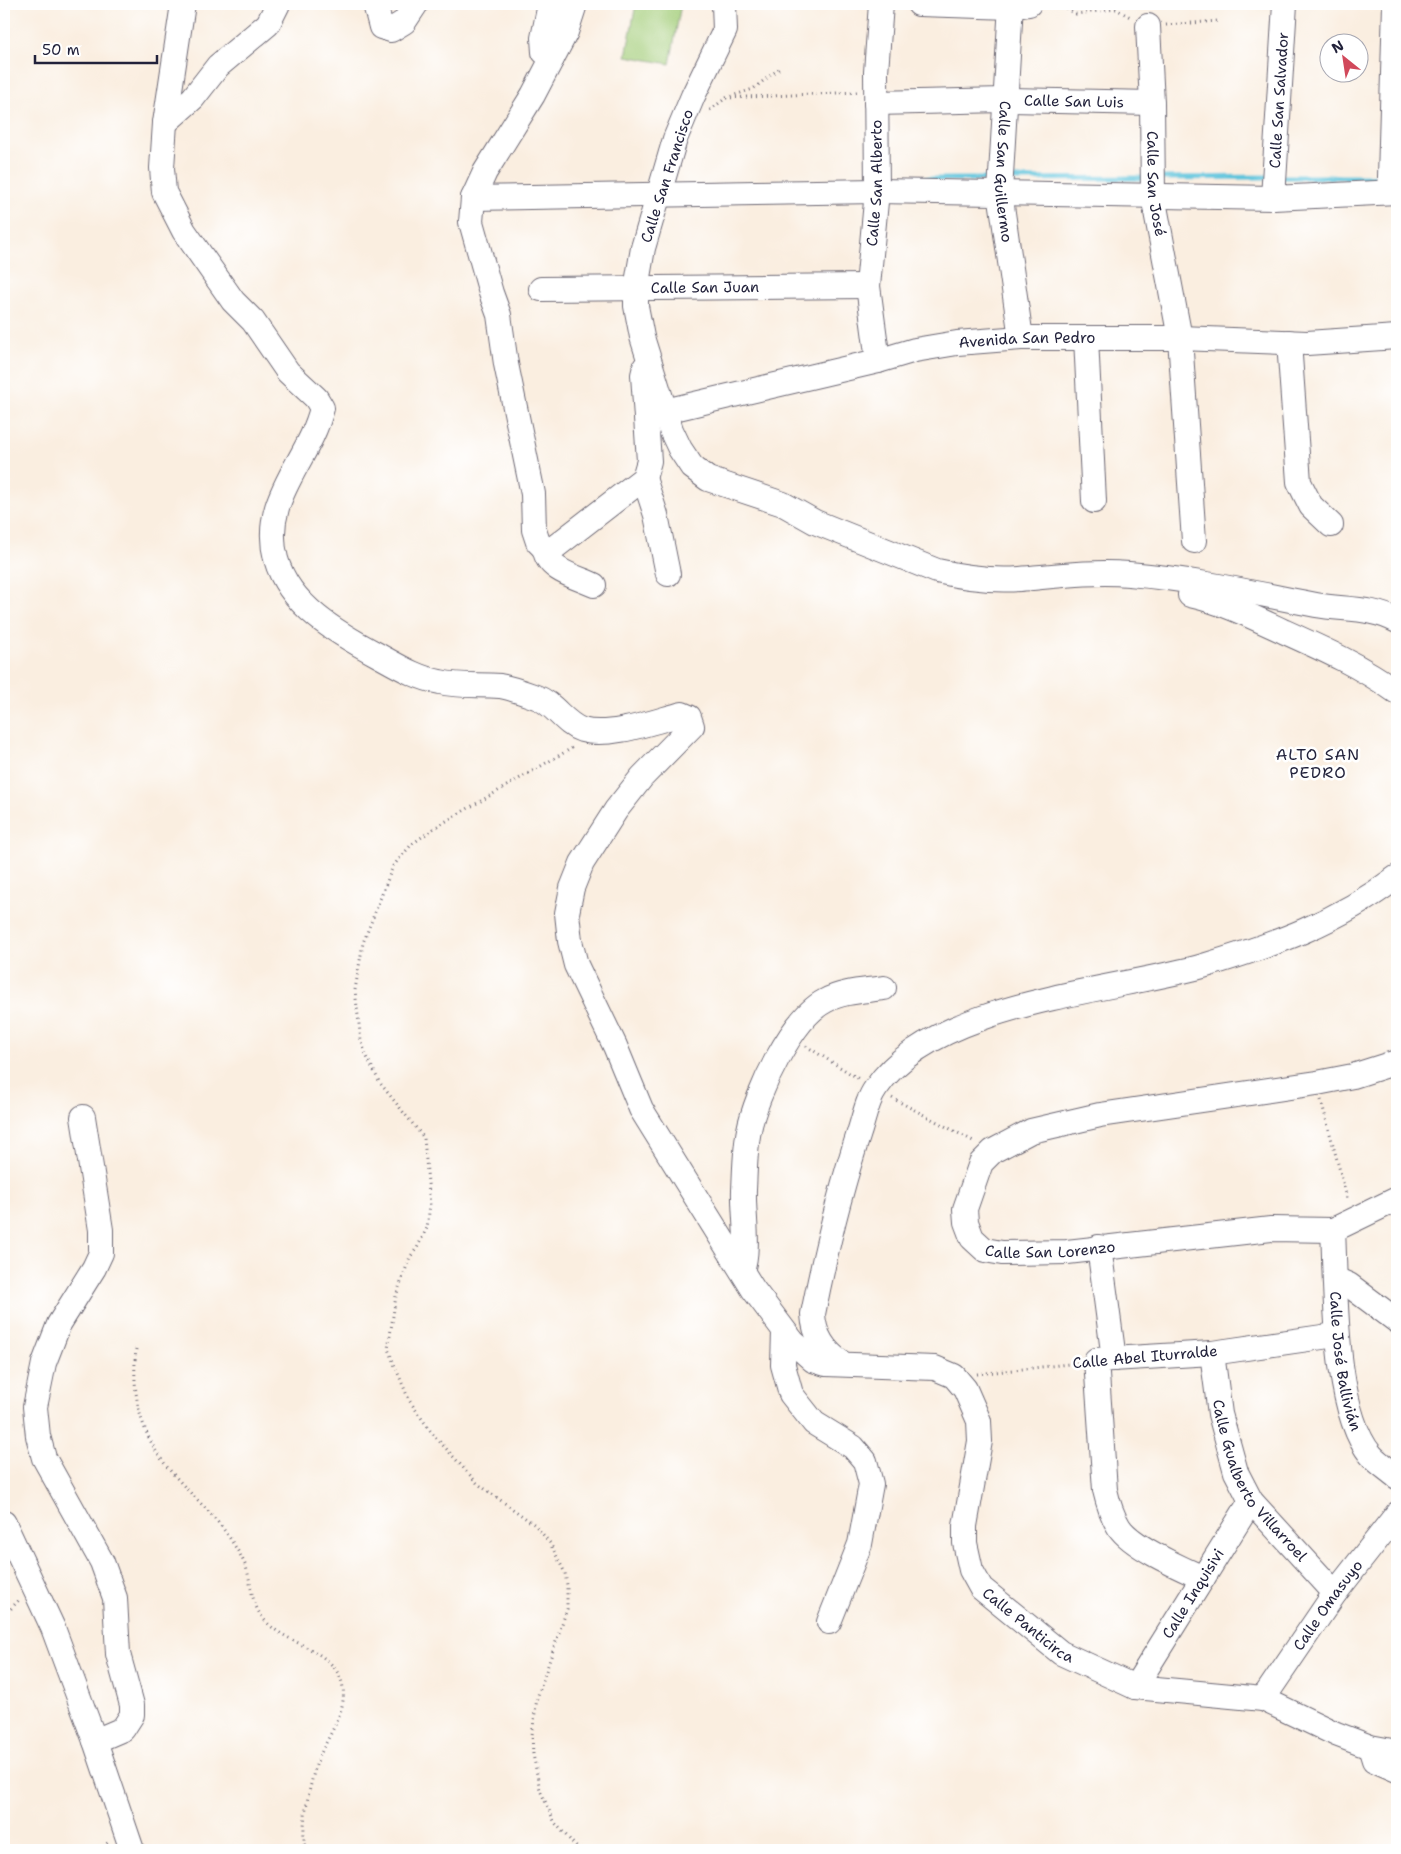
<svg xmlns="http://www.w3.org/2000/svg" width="1401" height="1854" viewBox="0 0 1401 1854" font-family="'Shantell Sans',sans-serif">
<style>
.green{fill:#a4ce7a;stroke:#63785a}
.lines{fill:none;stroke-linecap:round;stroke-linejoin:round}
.stream{stroke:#5ec4dc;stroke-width:5}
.minor-casing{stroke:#6e6975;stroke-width:26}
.path{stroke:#6e6975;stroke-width:3;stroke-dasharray:1 4;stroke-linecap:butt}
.minor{stroke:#fff;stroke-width:24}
.labels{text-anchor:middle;stroke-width:5;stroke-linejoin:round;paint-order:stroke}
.street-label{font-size:15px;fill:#22223b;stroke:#fff}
.neighbourhood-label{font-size:16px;letter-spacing:1px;fill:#22223b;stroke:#fff}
</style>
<rect width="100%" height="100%" fill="#fff"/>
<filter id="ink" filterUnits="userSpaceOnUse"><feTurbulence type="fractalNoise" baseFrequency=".02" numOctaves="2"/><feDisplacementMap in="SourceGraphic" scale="10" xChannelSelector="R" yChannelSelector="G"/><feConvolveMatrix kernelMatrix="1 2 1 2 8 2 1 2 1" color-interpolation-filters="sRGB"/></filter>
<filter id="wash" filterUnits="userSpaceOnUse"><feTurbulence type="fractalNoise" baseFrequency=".0096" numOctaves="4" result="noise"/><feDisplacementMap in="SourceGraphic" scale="20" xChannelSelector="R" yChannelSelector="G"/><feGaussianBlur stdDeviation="1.12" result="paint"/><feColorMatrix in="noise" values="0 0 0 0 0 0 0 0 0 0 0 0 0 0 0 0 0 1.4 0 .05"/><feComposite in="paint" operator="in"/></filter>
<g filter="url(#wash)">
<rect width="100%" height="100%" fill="#faeee0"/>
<path class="green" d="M636,4H681L670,64L626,56Z"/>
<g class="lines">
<path class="stream" d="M1281,177H1385
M1158,178L1267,177
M883,179H995
M1006,179L1147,178"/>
</g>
</g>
<g filter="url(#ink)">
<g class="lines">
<defs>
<g id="minor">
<path id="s1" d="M183,4L165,123L162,168L164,192L184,231L233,301L253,321L288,372L316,398L322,408C309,462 260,498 276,559C289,606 339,634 378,655C398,666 417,678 440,682C460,687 480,684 500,686C512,688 525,693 536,697C554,703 564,724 582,730C610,738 655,721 682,714L689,717L692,726L642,777L616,810L582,863L572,888L567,913L570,941L576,965L615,1046L641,1109L753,1289L793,1342L813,1360L826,1364L935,1368L954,1376L965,1389L979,1421L980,1441L965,1526V1543L971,1570L981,1588L1061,1653L1135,1687L1263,1699L1336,1734L1370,1747L1397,1752"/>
<path d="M375,4L381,27L391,30L404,22L416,4"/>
<path d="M550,4L543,38L544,52L552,59"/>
<path d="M575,4L566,32L533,95L485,172L473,198L471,222L491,293L499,315L506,364L533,494L534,530L538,542L545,549L551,550L644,478L649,461L643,375L645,367"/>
<path d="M724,4L725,30L693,96L675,139L643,248L636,289V306L642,337L671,430L680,449L692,467L708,479L783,504L815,522L937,571C963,577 993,581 1020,579C1056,576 1092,571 1129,574C1192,579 1254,593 1316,605C1343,610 1373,607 1397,621"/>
<path d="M919,4L1011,7L1029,4"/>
<path id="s2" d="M1011,4L1000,192L1021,338"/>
<path d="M1395,4L1390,177L1396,192"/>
<path id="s3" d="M1148,26L1152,103L1153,196L1180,338L1194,541"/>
<path id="s4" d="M876,103L1004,100L1152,103"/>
<path d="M165,123L193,98L218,66L268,24L278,4"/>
<path d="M473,198L877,191L1273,198L1397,192"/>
<path id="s5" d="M1273,198L1285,4"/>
<path id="s6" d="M541,289L868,286"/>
<path d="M1086,338L1094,501"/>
<path d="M1289,342L1299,482L1311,506L1331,525"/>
<path id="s7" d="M878,361L868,286L877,191L876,72L881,4"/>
<path id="s8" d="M665,411L878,361L915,350L957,343L1021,338H1180L1307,343L1397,337"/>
<path d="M644,478L656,515L668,574"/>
<path d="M545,549C546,570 577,577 594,585"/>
<path d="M1190,595C1223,602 1253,617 1283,631C1323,649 1361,666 1397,692"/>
<path id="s9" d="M1397,1062L1353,1076L1317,1083L1100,1115L1031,1131L993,1151L981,1163L965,1209L966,1222L972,1238L985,1250L1002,1253L1067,1252L1271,1229L1333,1230L1397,1199"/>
<path d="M83,1117L101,1230V1253L94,1268L59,1324L44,1363L35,1407L38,1436L44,1458L102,1562L115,1598L118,1654L132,1705V1715L123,1729L95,1741"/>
<path id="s10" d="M1333,1230C1336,1287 1333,1410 1371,1455C1378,1463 1389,1470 1397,1477"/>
<path d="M1099,1247L1114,1359"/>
<path d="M742,1270C750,1249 743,1213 744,1190C745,1171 745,1149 749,1130C756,1094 792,1018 825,1001C843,991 864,991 884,988"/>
<path d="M1335,1279L1349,1285L1397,1321"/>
<path d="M784,1331L783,1365L791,1394L814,1423L853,1447L865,1461L871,1484L860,1544L829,1622"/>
<path id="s11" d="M1212,1353L1220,1414L1236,1472L1251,1501L1335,1593"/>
<path d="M842,1363C824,1351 814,1335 813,1314C825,1253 840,1191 859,1133C864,1118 867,1100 876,1088C934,1002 1110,992 1203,966C1274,945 1338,922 1397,877"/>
<path d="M4,1523L53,1628L95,1741L132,1850"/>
<path d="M1203,1578C1181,1568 1132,1547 1119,1527C1112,1516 1108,1503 1105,1490L1096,1360L1212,1353L1336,1335"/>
<path id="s12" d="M1135,1687L1251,1501"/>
<path id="s13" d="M1263,1699L1335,1593L1397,1514"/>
<path d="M1370,1747L1374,1760L1397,1770"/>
</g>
</defs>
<use href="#minor" class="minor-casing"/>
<path class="path" d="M1058,4L1076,14L1116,9L1132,18
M1166,25L1218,21
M726,98L858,92
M710,110L726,98L753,89L780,68
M572,748L436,827L412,844L393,866L363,943L355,990L361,1041L367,1057L380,1083L424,1138L430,1205L427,1228L417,1248L410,1257L396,1296L388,1349L409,1400L431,1432L478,1484L535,1525L550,1543L565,1573L567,1585V1609L537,1698L532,1735L533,1754L540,1790L555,1823L579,1850
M806,1046L859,1079
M892,1098L975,1142
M1321,1100L1348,1201
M136,1349C131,1397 141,1438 174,1475C192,1496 214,1514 229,1537C235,1546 242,1557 246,1567C252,1585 250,1600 262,1617C283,1645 332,1647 342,1683C350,1712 323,1741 315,1768C308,1795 301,1823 305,1850
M977,1374L1078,1363
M4,1616L19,1600
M99,1850L110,1841"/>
<use href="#minor" class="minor"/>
</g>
</g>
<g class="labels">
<g class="street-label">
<text dy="5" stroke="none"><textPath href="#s4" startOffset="198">Calle San Luis</textPath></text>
<text dy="5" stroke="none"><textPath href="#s5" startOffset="98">Calle San Salvador</textPath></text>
<text dy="5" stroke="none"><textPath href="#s2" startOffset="168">Calle San Guillermo</textPath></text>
<text transform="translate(667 176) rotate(-72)" y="5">Calle San Francisco</text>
<text dy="5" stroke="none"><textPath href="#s7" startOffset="179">Calle San Alberto</textPath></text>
<text dy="5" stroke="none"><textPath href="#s3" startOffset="158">Calle San José</textPath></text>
<text dy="5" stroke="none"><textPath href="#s6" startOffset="164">Calle San Juan</textPath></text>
<text dy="5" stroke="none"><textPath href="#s8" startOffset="370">Avenida San Pedro</textPath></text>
<text dy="5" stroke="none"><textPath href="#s9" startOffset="595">Calle San Lorenzo</textPath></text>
<text transform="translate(1145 1357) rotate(-5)" y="5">Calle Abel Iturralde</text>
<text dy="5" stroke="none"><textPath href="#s10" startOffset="132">Calle José Ballivián</textPath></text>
<text dy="5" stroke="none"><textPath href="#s11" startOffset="140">Calle Gualberto Villarroel</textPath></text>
<text dy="5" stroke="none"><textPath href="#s12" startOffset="110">Calle Inquisivi</textPath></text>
<text dy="5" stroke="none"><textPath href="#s13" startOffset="114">Calle Omasuyo</textPath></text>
<text dy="5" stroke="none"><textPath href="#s1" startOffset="2279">Calle Panticirca</textPath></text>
</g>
<g class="neighbourhood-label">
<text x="1318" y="760">ALTO SAN<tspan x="1318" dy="18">PEDRO</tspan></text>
</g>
</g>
<rect width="1401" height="1854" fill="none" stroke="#fff" stroke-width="20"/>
<g transform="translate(1344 58) rotate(330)"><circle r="24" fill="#ffffff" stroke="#a7a7b1"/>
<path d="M0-4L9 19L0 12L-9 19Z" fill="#d1495b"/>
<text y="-8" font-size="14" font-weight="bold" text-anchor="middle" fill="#22223b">N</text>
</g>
<path d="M35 55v8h122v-8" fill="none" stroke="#22223b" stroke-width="2.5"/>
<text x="42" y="55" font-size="15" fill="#22223b" stroke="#ffffff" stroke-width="4" paint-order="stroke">50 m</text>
</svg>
